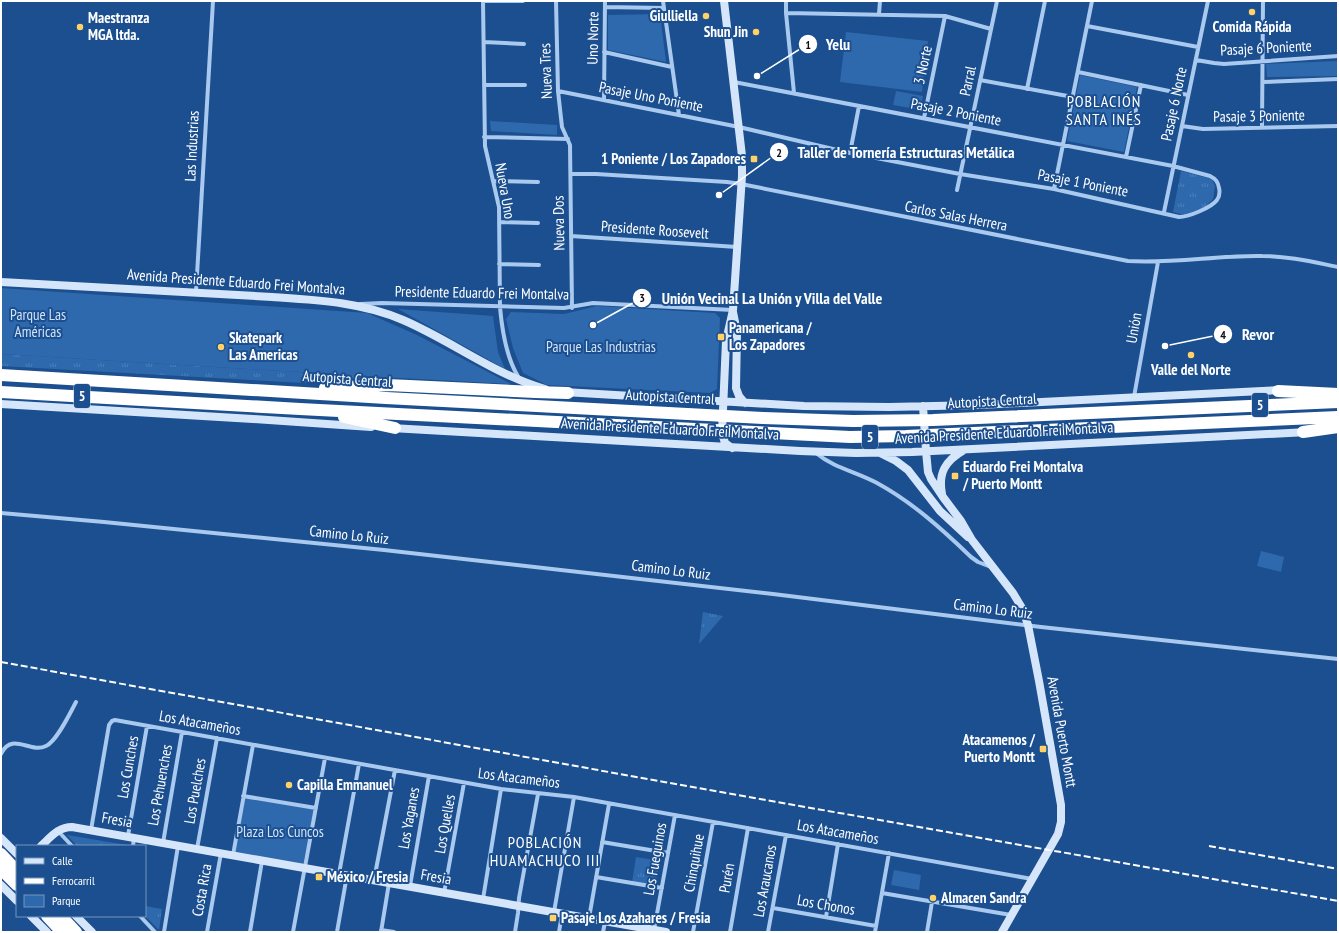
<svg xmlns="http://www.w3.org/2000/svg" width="1339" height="933" viewBox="0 0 1339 933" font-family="'PT Sans Narrow',sans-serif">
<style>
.grass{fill:url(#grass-tufts)}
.park{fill:#2e69ad}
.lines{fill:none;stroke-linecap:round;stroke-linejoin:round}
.street{stroke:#a9c9ee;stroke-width:4}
.secondary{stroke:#d6e6fa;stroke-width:8}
.highway{stroke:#fff;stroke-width:12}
.rail{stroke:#fff;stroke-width:2;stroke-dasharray:7 3;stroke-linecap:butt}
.poi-dot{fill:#ffd166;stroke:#1b4f8f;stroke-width:1.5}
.labels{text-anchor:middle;stroke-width:4;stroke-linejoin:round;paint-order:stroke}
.shield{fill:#1b4f8f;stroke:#bbcadd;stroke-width:1}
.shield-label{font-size:14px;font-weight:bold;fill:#fff}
.poi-label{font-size:15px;font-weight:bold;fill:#fff;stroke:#1b4f8f;text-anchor:start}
.street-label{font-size:15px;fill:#fff;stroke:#1b4f8f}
.park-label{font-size:15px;fill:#cfe3fa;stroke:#1b4f8f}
.neighbourhood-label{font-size:16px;letter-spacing:1px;fill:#fff;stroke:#1b4f8f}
.leader{fill:none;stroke:#fff;stroke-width:1.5}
.callout-dot{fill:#fff;stroke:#1b4f8f;stroke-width:1.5}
.mark-label{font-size:12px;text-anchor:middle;font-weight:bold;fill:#111}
.callout-label{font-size:16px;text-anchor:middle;font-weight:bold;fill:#fff;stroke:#1b4f8f;stroke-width:4;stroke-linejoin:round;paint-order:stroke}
</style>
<defs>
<pattern id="grass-tufts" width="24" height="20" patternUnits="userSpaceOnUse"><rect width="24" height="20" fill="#2e69ad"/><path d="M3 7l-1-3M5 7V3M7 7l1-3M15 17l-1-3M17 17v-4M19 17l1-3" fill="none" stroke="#4d80b9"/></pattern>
</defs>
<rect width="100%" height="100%" fill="#1b4f8f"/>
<path class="grass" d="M1181,171L1212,179L1215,186L1213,199L1205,207L1185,215L1173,212Z
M1,354L381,377L304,383L1,366Z
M703,612L723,616L699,644Z
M67,835L127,845V846H77Z
M636,857L660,861L655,886L632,882Z
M145,906L162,909L159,930L145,916Z"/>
<path class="park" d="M660,14L666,62L608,50V15Z
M846,32L928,41L922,92L840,82Z
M1338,61V76L1267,77L1266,64Z
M1080,75L1137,87L1124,152L1067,141Z
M896,91L923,96L921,110L893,105Z
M490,121L557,125V135L491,131Z
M1,288L367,313L417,335L511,384L381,377L1,354Z
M597,306L715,313L720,318L717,389L710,393L547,385L523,373L513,348L506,319L511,312L564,314Z
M398,309L493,316L498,352L505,369Z
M1261,551L1284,557L1281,572L1257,566Z
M245,798L314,809L303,865L235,853Z
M894,870L921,875L919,890L891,885Z"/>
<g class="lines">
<path class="street" d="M483,1L485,146L499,207L500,307C502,330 506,358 519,378
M483,1H523
M556,1L558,91L562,127L570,145L572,308
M663,1L679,115
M786,1V13L794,93
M605,7L664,8
M786,13L945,16L991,29
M879,14L880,1
M1087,26L1198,47
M484,42L524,44
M604,52L672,67
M1196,60L1214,63L1224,64L1338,56
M1078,72L1188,95
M980,80L1073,97
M1263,82L1338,79
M484,85H525
M1027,89L1045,1
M558,91L739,127L850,153L960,174L1054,189L1179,217C1188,217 1211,208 1217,200C1219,197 1220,192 1219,188C1218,182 1216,179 1210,176L1173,166L734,82
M604,100L605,1
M924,118L945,16
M1182,126L1203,129L1338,126
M1262,127L1263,1
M484,137L568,139
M850,153L859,106
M1126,157L1141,85
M571,174H596L727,182L741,184L1128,261C1173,264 1218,255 1262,256C1288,256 1313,262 1338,267
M493,181L538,182
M1054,189L1092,1
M957,190L997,1
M1164,212L1208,1
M499,222L538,223
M571,236L737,247
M499,264L539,265
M196,292L213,1
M360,304L382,303L564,308L593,303L733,310
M1134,397L1158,262
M816,453C834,468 857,472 877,483C912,502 942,529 971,557L978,562L991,567
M1,513L104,522L384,550L773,594L1041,627L1338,659
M1,754C12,731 30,754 46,746C57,741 70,713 76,702
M243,796L316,808
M91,830L109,725L112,721L115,720L501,789L574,797L1032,879
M58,831L72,846
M128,836L147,726
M602,842L668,853
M163,843L182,732
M133,846L134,838
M197,849L217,738
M233,855L253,745
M339,874L359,764
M596,877L662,888
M374,880L395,770
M410,886L429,776
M444,893L464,783
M882,893L1011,915
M483,899L501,789
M773,908L876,926
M554,912L574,797
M140,916L155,932
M826,917L838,844
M589,918L609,804
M381,930L394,932
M654,930L675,815
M164,932L178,846
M207,932L221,853
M250,932L262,861
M293,932L325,758
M337,932L347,875
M381,932L389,883
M515,932L518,913L519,898L538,794
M559,932L562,914
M603,932L605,922
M693,932L713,822
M730,932L748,828
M768,932L786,835
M875,932L889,853
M927,932L932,902"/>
<path class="secondary" d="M724,1L742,156V176L733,310L726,341L722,433L725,443L732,448
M1,282L272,297C317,300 362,302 403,320C452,341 493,374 545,389
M733,312L737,332L736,388L739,396L745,403
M564,392L804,406L889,407L979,405L1282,390
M1,404L253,419L371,427
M923,406L926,451L928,472L931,479L943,497L961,521L972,540L1013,593L1022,608L1028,625L1039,681L1061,805V822L1058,834L1002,932
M391,428L800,451L856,453L912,452L1308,432
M880,453L896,461L908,470L940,511L968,537
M942,494C938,473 945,461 964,450
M1,838L17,854
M41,846C51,837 58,827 72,827L666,932
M1,885L17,901
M31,916L47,932
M76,916L92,932"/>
<path class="highway" d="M1,375L386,398L763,418L853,421L933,420L1338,402
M325,388L388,385L535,392L568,393
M1278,391L1338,394
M1,392L300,409L850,437L906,436L1338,417
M344,417L395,428
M1303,432L1338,427
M1,854L17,871
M1,869L17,885
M47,916L62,932
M61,916L76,932"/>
<path class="rail" d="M1,662L664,782L1338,901
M1209,846L1338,869"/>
</g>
<g class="poi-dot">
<circle cx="1252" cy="12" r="4"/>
<circle cx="706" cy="16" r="4"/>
<circle cx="80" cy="27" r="4"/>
<circle cx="756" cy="32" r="4"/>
<rect x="750" y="155" width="8" height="8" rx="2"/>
<rect x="717" y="333" width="8" height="8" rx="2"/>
<circle cx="221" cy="347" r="4"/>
<circle cx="1191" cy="355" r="4"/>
<rect x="951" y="472" width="8" height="8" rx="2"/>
<rect x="1039" y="745" width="8" height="8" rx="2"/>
<circle cx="289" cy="785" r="4"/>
<rect x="315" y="873" width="8" height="8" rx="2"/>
<circle cx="933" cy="898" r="4"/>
<rect x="549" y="914" width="8" height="8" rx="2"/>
</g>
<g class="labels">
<g class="shield">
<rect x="74" y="384" width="16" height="24" rx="3"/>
<rect x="1252" y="393" width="16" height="24" rx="3"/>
<rect x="862" y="425" width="16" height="24" rx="3"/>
</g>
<g class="shield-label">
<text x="82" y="401">5</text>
<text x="1260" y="410">5</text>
<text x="870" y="442">5</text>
</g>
<g class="poi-label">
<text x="698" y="21" text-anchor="end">Giulliella</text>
<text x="88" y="23">Maestranza<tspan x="88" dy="17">MGA ltda.</tspan></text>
<text x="1252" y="32" text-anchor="middle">Comida Rápida</text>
<text x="748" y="37" text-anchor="end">Shun Jin</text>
<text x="746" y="164" text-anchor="end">1 Poniente / Los Zapadores</text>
<text x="729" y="333">Panamericana /<tspan x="729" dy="17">Los Zapadores</tspan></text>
<text x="229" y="343">Skatepark<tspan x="229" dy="17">Las Americas</tspan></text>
<text x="1191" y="375" text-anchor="middle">Valle del Norte</text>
<text x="963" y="472">Eduardo Frei Montalva<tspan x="963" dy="17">/ Puerto Montt</tspan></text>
<text x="1035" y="745" text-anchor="end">Atacamenos /<tspan x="1035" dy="17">Puerto Montt</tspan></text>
<text x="297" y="790">Capilla Emmanuel</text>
<text x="327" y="882">México / Fresia</text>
<text x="941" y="903">Almacen Sandra</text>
<text x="561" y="923">Pasaje Los Azahares / Fresia</text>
</g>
<g class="street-label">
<text transform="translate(593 38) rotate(-89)" y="5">Uno Norte</text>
<text transform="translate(1266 48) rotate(-3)" y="5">Pasaje 6 Poniente</text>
<text transform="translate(923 65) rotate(-78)" y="5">3 Norte</text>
<text transform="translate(546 71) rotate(-92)" y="5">Nueva Tres</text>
<text transform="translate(968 81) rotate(-78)" y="5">Parral</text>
<text transform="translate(651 97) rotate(11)" y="5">Pasaje Uno Poniente</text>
<text transform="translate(1174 104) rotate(-78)" y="5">Pasaje 6 Norte</text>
<text transform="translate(956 112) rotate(11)" y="5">Pasaje 2 Poniente</text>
<text transform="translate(1259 116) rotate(-1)" y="5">Pasaje 3 Poniente</text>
<text transform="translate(192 146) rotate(-87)" y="5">Las Industrias</text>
<text transform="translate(1083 183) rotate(11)" y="5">Pasaje 1 Poniente</text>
<text transform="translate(505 191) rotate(80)" y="5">Nueva Uno</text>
<text transform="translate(956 216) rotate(11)" y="5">Carlos Salas Herrera</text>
<text transform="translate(559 223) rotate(-91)" y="5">Nueva Dos</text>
<text transform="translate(655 230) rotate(4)" y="5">Presidente Roosevelt</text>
<text transform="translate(236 282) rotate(4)" y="5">Avenida Presidente Eduardo Frei Montalva</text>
<text transform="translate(482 293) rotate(1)" y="5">Presidente Eduardo Frei Montalva</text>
<text transform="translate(1134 328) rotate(-80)" y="5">Unión</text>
<text transform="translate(347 379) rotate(4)" y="5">Autopista Central</text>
<text transform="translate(670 397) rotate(3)" y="5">Autopista Central</text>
<text transform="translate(992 401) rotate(-3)" y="5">Autopista Central</text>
<text transform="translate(670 429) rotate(3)" y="5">Avenida Presidente Eduardo Frei Montalva</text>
<text transform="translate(1004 433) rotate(-3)" y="5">Avenida Presidente Eduardo Frei Montalva</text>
<text transform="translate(349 535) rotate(6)" y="5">Camino Lo Ruiz</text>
<text transform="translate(671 570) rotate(7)" y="5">Camino Lo Ruiz</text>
<text transform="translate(993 609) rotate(7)" y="5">Camino Lo Ruiz</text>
<text transform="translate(200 723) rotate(10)" y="5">Los Atacameños</text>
<text transform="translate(1062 732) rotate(80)" y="5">Avenida Puerto Montt</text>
<text transform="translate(128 767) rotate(-80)" y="5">Los Cunches</text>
<text transform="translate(519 778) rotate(7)" y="5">Los Atacameños</text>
<text transform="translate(160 785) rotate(-80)" y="5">Los Pehuenches</text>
<text transform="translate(195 791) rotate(-80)" y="5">Los Puelches</text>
<text transform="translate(409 818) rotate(-80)" y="5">Los Yaganes</text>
<text transform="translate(117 820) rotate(10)" y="5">Fresia</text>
<text transform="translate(445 824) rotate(-80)" y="5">Los Quelles</text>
<text transform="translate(838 832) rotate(10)" y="5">Los Atacameños</text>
<text transform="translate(655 859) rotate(-80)" y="5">Los Fueguinos</text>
<text transform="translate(694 863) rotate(-80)" y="5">Chinquihue</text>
<text transform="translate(436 877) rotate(10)" y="5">Fresia</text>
<text transform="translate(727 878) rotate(-80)" y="5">Purén</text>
<text transform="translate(765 881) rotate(-80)" y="5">Los Araucanos</text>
<text transform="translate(202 890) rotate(-80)" y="5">Costa Rica</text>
<text transform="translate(826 905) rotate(10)" y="5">Los Chonos</text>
</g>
<g class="park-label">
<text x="38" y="320">Parque Las<tspan x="38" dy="17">Américas</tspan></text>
<text x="601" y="352">Parque Las Industrias</text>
<text x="280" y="837">Plaza Los Cuncos</text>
</g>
<g class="neighbourhood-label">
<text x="1104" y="107">POBLACIÓN<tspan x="1104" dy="18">SANTA INÉS</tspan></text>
<text x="545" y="848">POBLACIÓN<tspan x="545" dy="18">HUAMACHUCO III</tspan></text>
</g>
</g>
<path class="leader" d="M757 76L808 44M719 195L779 152M593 325L642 298M1165 346L1223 334"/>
<g class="callout-dot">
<circle cx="757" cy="76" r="4"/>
<circle cx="719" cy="195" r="4"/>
<circle cx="593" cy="325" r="4"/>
<circle cx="1165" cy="346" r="4"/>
<circle cx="808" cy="44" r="10"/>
<circle cx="779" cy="152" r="10"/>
<circle cx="642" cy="298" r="10"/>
<circle cx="1223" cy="334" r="10"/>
</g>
<g class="mark-label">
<text x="808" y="49">1</text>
<text x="779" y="157">2</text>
<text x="642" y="302">3</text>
<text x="1223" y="339">4</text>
</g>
<g class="callout-label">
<text x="838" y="50">Yelu</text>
<text x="906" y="158">Taller de Tornería Estructuras Metálica</text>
<text x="772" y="304">Unión Vecinal La Unión y Villa del Valle</text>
<text x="1258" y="340">Revor</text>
</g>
<rect width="1339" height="933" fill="none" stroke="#ffffff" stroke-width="4"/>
<rect x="16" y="845" width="130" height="72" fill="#1b4f8f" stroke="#7695bc"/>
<rect x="24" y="858" width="20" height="6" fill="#d6e6fa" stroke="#7695bc"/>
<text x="52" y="865" font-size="12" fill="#ffffff">Calle</text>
<rect x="24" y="878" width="20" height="6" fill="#ffffff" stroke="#7695bc"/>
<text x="52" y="885" font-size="12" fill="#ffffff">Ferrocarril</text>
<rect x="24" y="895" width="20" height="12" fill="#2e69ad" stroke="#7695bc"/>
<text x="52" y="905" font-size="12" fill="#ffffff">Parque</text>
</svg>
